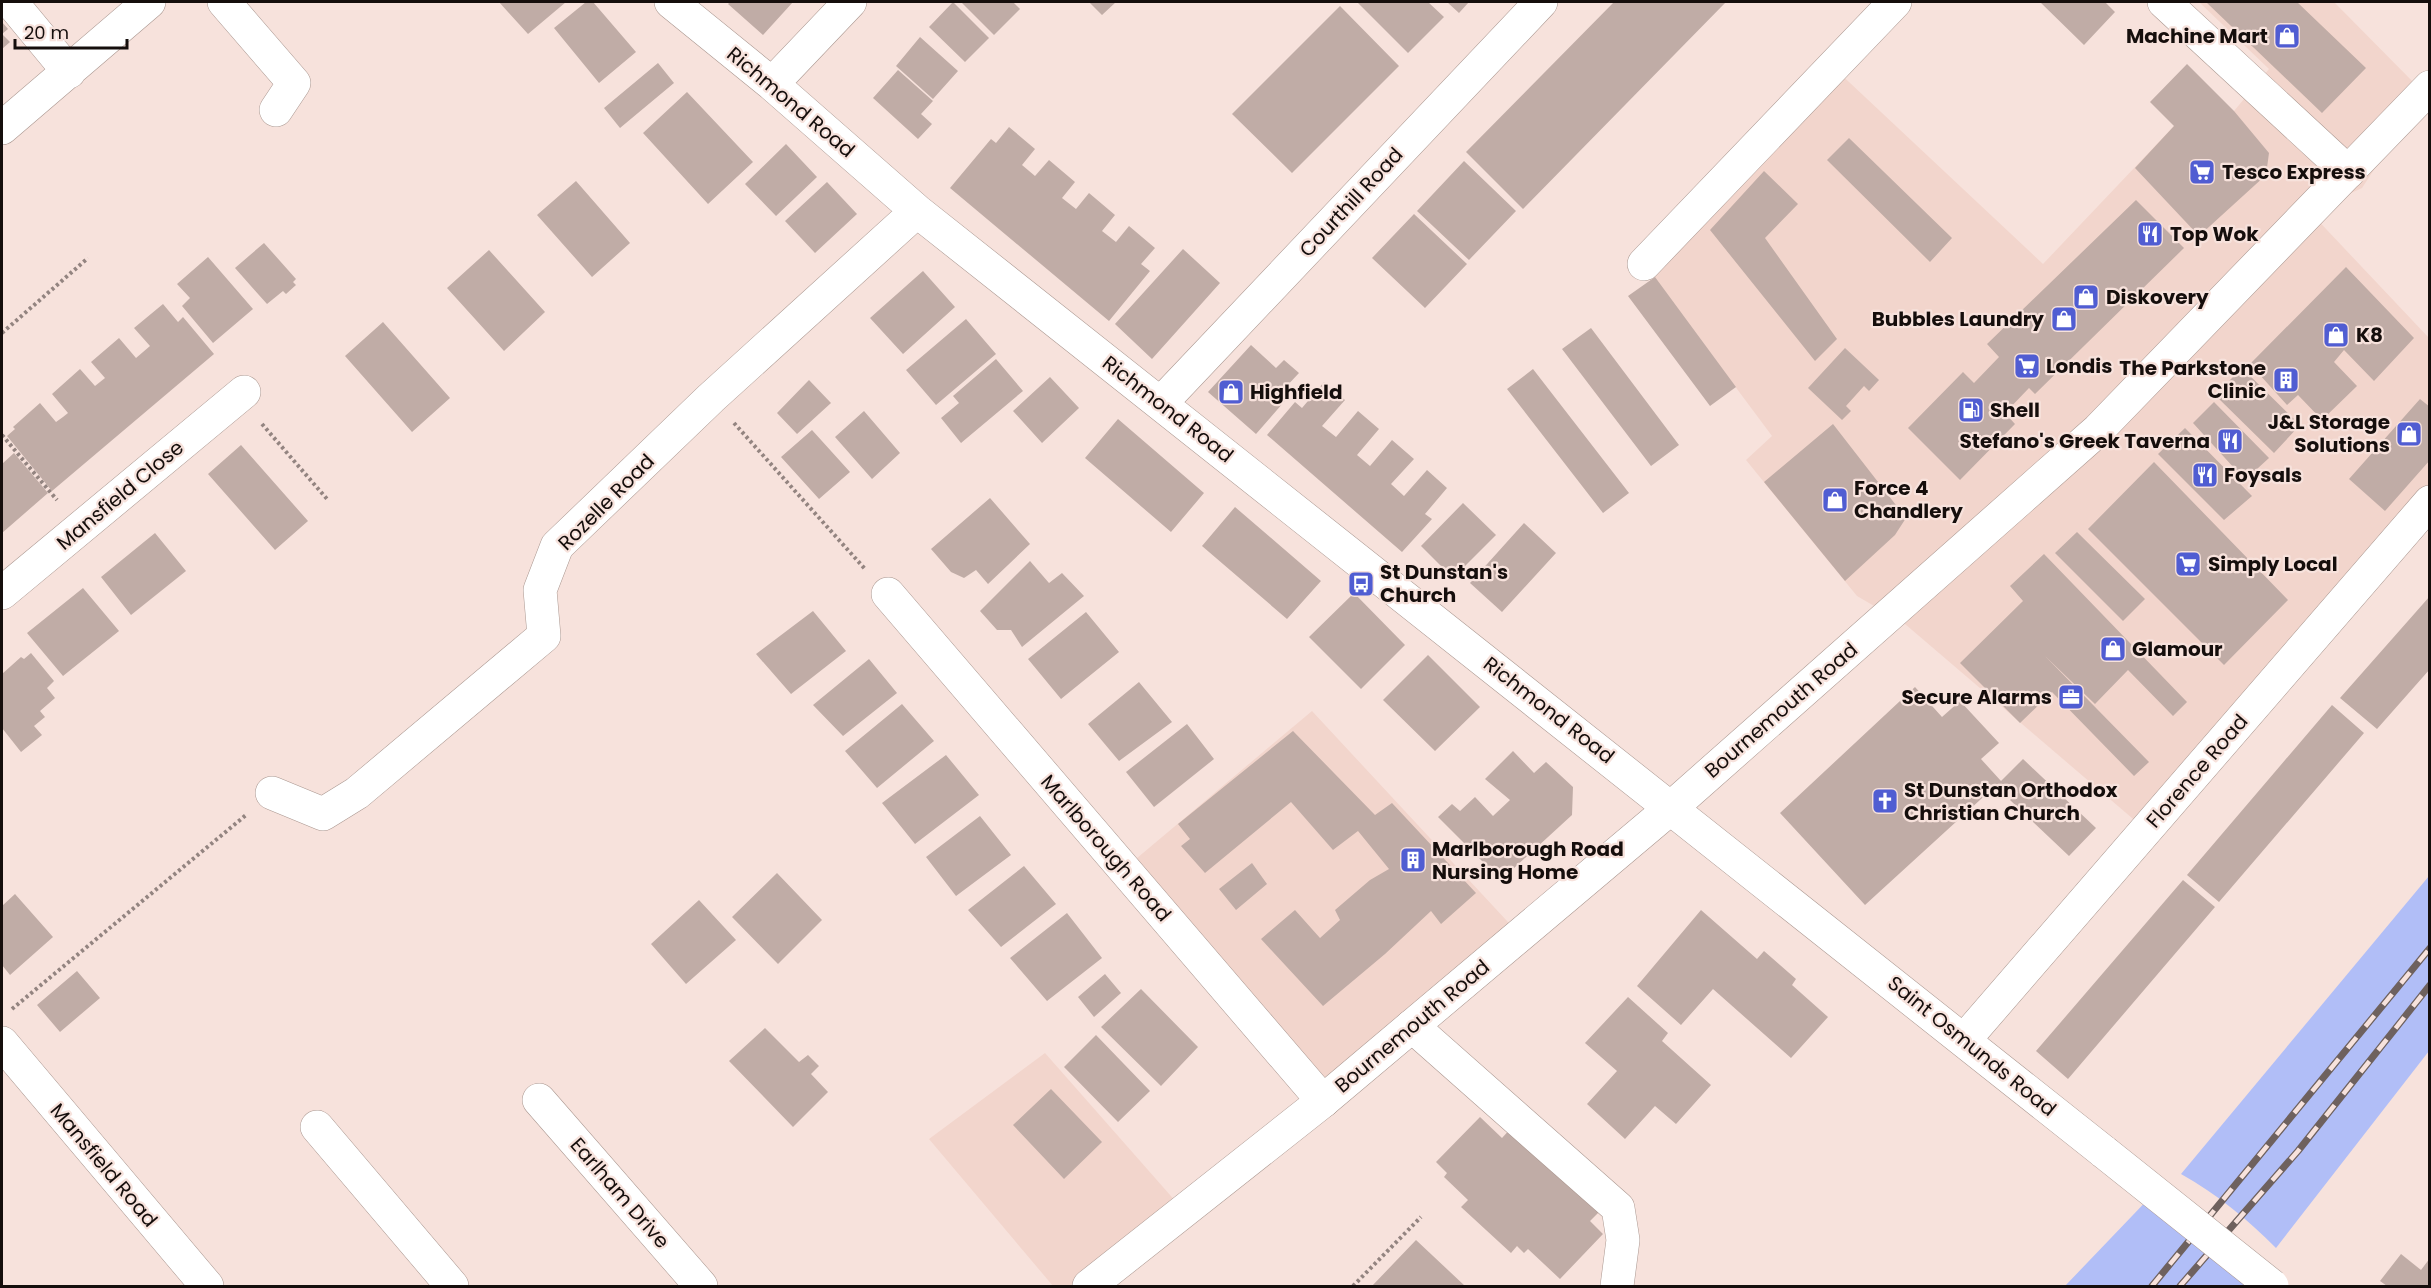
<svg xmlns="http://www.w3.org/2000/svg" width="2431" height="1288" viewBox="0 0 2431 1288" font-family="Poppins,sans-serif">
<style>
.built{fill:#f2d5cc}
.green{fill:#b1bef7}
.building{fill:#c0aca6}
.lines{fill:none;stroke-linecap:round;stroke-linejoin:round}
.minor-casing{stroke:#aa9790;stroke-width:34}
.highway-casing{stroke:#aa9790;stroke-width:34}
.path{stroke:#938480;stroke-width:4;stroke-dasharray:3 3;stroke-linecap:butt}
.minor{stroke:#fff;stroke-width:33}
.highway{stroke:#fff;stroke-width:33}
.rail-casing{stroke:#6e615e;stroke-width:7}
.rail{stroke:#f7e2dc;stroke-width:4.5;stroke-dasharray:14;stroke-linecap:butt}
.minor-bridge-casing{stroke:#aa9790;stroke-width:34;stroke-linecap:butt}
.minor-bridge{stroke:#fff;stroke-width:33}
.labels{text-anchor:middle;stroke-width:4.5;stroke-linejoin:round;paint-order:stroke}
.poi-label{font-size:20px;font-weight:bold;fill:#150e0c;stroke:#f7e2dc;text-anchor:start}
.street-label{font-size:20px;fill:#150e0c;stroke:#f7e2dc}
</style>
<rect width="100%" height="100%" fill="#f7e2dc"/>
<path class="built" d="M2199,2H2334L2424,93L2362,188L2310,212L2429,338V502L2146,830L1905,624L1857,596L1746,460L1772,436L1644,264L1833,67L2043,264L2174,126L2234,111L2269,69Z
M1312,711L1520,935L1323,1101L1124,869Z
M1045,1053L1185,1212L1089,1286H1053L929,1139Z"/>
<path class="green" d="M2429,876V1051L2276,1248C2247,1219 2217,1194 2181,1174Z
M2155,1192L2254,1272L2242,1286H2065Z"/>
<path class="building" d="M499,2H566L528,34Z
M586,2H593L636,52L599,83L554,28Z
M730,2H793L763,35L728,4Z
M953,2L989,38L965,62L929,27Z
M961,2H1013L1020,9L994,35Z
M1089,2H1116L1102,15Z
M1357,2H1428L1444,17L1408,53Z
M1447,2H1469L1459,13Z
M1614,2H1726L1523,209L1466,152Z
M2040,2H2105L2115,12L2084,45Z
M2209,2H2297L2366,68L2322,113L2207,3Z
M1340,6L1399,66L1292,173L1232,114Z
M2,22L8,29L2,34L10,42L2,49Z
M920,37L958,71L933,99L896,66Z
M658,63L674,83L620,128L604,108Z
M2187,64L2234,111L2269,153L2266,175L2199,236L2135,168L2174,126L2150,102Z
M898,70L933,101L921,114L932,124L918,139L873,98Z
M687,92L753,162L708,204L643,133Z
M1009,127L1035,149L1022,165L1035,176L1049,160L1075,182L1062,198L1076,209L1089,193L1115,215L1102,231L1116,242L1129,226L1155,248L1141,264L1150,271L1109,321L950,188L991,139L996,143Z
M1849,138L1952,238L1930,262L1827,160Z
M786,144L817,177L776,216L745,184Z
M1464,161L1516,211L1469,260L1417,211Z
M1764,171L1798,204L1765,238L1837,339L1815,361L1710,230Z
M576,181L630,243L592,277L537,215Z
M827,182L857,214L815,253L785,221Z
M2136,200L2184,248L2035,394L2029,388L2005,413L2015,424L1960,480L1908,428L1963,372L1974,383L1999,357L1987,344Z
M1414,214L1467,264L1425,308L1372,258Z
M264,243L296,279L293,282L296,285L286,294L283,291L267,304L235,268Z
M1183,249L1220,283L1152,359L1115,324Z
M489,250L545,312L504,351L447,288Z
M208,257L253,309L213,343L182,306L190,298L177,284Z
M2346,267L2414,338L2374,381L2344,350L2334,362L2357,386L2322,420L2298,395L2287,405L2250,364Z
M923,271L955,307L903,354L870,318Z
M1655,277L1736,387L1710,406L1628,296Z
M163,304L178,322L183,317L214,354L52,491L7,436L15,429L13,427L40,403L56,422L63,417L68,413L52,394L80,369L95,386L105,378L91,362L119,338L136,358L150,346L134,328Z
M966,319L996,354L936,405L906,370Z
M383,322L450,398L412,432L345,356Z
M1591,328L1679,445L1651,466L1562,349Z
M1251,345L1276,368L1284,360L1299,373L1283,390L1290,395L1256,434L1208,392Z
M1845,348L1879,380L1869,391L1864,386L1846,406L1851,411L1842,420L1808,388Z
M996,359L1023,391L961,443L941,418L959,403L953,396Z
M2242,368L2300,425L2274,453L2215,395Z
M1533,369L1629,493L1603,513L1507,389Z
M1050,377L1079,408L1042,443L1013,411Z
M809,380L831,403L797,434L777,413Z
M1324,382L1345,400L1322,426L1336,437L1358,411L1379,429L1357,455L1370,466L1392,440L1414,459L1391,484L1404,496L1427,470L1447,488L1425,514L1432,519L1402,552L1267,435L1295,402L1302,408Z
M2420,399L2430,407V460L2385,511L2349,479Z
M2214,402L2269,458L2245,480L2193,423Z
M864,411L900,453L872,479L835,437Z
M1118,419L1204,493L1171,532L1085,458Z
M1833,424L1906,518L1895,535L1845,581L1764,482Z
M2185,428L2252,496L2224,520L2158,454Z
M812,430L850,472L819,499L781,457Z
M241,445L308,521L275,550L208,474Z
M14,453L48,493L2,533V464Z
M2154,462L2288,600L2224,665L2088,529Z
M990,498L1030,544L988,584L976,570L964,578L951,572L931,549Z
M1463,503L1496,535L1453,578L1421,546Z
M1235,507L1321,581L1287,619L1202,546Z
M1524,523L1556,553L1502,612L1470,583Z
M2077,532L2145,599L2123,621L2055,553Z
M155,533L186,571L131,615L101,577Z
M2044,554L2187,702L2173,716L2128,670L2095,704L2045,656L2149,762L2134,776L2052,692L2020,723L1960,663L2023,601L2010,586Z
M1030,561L1049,583L1062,573L1084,596L1022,647L1011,630H997L980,611Z
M83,588L119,631L63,676L27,633Z
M1354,593L1405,645L1361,689L1309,637Z
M2430,596V669L2377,729L2340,698Z
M813,611L846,651L791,694L756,654Z
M1086,612L1119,652L1061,699L1028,659Z
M31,653L54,681L47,688L55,698L40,711L45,717L34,726L42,735L21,752L2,728V674L21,657L24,659Z
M1428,655L1480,707L1435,751L1383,700Z
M869,659L897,693L843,736L813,705Z
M1139,682L1172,722L1119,761L1088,724Z
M1915,687L1942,717L1960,701L1999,743L1981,759L2001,781L2023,759L2096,828L2069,856L2010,800L2018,792L1992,789L1865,905L1780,813Z
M902,704L934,741L877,788L845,751Z
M2332,705L2364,733L2219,902L2187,875Z
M1187,724L1214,759L1154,807L1126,772Z
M1293,731L1375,815L1392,803L1476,893L1441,924L1431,911L1385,954L1323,1006L1261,939L1295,910L1320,938L1340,920L1335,910L1370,880L1389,869L1358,831L1333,850L1291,802L1205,873L1181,846L1190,839L1178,824Z
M1513,751L1534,773L1546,762L1573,787L1572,815L1501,880L1438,817L1452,804L1460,811L1475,797L1493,816L1510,800L1485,779Z
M946,755L979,795L915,844L882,803Z
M980,816L1011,855L956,896L926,857Z
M1252,863L1267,884L1236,910L1219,889Z
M1024,866L1056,904L1001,947L968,910Z
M777,873L822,920L778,964L732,917Z
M2183,880L2215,907L2068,1079L2036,1051Z
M15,894L53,937L10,975L2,965V906Z
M699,900L736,940L686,984L651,944Z
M1701,910L1757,959L1764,951L1796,979L1792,985L1828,1017L1791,1058L1713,989L1681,1025L1637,986Z
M1067,913L1102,958L1047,1001L1010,958Z
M77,971L100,998L60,1032L37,1005Z
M1105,974L1121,993L1094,1017L1078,997Z
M1141,989L1198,1047L1161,1086L1101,1027Z
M1628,997L1668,1033L1662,1041L1711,1085L1676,1124L1655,1106L1625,1139L1587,1104L1617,1071L1585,1043Z
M765,1028L799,1062L808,1055L819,1066L811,1074L828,1092L793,1127L729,1061Z
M1096,1035L1150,1091L1118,1122L1064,1067Z
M1051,1089L1102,1142L1064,1179L1013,1125Z
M1480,1117L1502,1138L1513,1126L1601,1210L1590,1221L1603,1234L1560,1279L1528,1249L1524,1253L1517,1246L1511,1253L1461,1207L1468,1200L1444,1177L1447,1173L1436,1162Z
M1416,1240L1465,1286H1372Z
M2401,1254L2421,1270L2430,1258V1286H2387L2380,1281Z"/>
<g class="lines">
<defs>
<path id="minor" d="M11,2L69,72
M224,2L294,83L276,110
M671,2L772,84L917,211L2104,1152
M2164,2L2348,172
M772,84L850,2
M2,128L149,2
M1644,264L1895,2
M1161,403L1541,2
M2,593L244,392
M888,594L1323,1101
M272,793L323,814L357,793L544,636L540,590L557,546L711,398L917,211
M1412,1026L1618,1208L1623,1240L1617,1286
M1965,1039L2430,502
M2,1043L207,1286
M539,1100L701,1286
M317,1127L452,1286"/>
<path id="highway" d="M1089,1286L1323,1101L1672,807L2098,430L2430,87"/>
</defs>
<use href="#minor" class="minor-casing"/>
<use href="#highway" class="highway-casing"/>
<path class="path" d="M2,333L88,258
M734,423L865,569
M262,424L327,499
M2,435L57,500
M12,1009L246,815
M1353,1286L1421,1217"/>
<use href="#minor" class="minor"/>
<use href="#highway" class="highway"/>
<defs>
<path id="rail" d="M2152,1286L2430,948
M2180,1286L2298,1151L2430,985"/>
</defs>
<use href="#rail" class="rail-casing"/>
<use href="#rail" class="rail"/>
<defs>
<path id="minor-bridge" d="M2104,1152L2272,1286"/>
</defs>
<use href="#minor-bridge" class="minor-bridge-casing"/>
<use href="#minor-bridge" class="minor-bridge"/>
</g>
<defs>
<symbol id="shop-square" viewBox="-11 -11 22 22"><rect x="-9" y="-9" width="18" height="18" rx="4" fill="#505dd2" stroke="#f7e2dc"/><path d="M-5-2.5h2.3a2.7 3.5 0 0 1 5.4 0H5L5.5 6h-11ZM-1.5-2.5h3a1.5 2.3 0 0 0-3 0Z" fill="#fff"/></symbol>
<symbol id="supermarket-square" viewBox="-11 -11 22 22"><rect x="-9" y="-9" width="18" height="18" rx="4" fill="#505dd2" stroke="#f7e2dc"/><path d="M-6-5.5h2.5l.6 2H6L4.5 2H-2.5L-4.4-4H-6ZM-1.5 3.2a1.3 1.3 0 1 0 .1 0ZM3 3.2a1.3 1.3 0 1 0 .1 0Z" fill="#fff"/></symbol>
<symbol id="restaurant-square" viewBox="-11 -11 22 22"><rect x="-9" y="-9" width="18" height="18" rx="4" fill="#505dd2" stroke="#f7e2dc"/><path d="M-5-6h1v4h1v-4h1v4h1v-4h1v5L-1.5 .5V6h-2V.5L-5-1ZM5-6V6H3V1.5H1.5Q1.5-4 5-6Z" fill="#fff"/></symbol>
<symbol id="building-square" viewBox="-11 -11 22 22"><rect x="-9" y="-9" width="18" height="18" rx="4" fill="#505dd2" stroke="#f7e2dc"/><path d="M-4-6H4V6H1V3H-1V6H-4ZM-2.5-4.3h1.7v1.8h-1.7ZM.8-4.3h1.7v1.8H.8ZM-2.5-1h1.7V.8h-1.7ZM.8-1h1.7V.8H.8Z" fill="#fff"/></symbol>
<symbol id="fuel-square" viewBox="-11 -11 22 22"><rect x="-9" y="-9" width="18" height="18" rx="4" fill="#505dd2" stroke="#f7e2dc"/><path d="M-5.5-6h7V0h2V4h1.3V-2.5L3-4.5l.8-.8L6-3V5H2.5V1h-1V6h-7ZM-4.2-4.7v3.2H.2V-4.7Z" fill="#fff"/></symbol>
<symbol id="bus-square" viewBox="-11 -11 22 22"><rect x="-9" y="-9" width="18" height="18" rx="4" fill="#505dd2" stroke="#f7e2dc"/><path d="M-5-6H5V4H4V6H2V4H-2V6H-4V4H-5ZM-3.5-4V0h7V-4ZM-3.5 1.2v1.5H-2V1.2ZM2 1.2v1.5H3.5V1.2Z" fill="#fff"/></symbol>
<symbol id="office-square" viewBox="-11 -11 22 22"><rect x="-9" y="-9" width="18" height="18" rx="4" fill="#505dd2" stroke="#f7e2dc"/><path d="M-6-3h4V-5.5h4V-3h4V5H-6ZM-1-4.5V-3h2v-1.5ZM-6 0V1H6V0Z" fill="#fff"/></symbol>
<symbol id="church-square" viewBox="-11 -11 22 22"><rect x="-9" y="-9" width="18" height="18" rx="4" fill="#505dd2" stroke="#f7e2dc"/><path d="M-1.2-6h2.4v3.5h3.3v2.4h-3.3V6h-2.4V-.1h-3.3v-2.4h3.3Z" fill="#fff"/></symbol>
</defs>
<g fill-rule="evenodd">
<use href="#shop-square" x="2272" y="21" width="30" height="30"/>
<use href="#supermarket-square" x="2187" y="157" width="30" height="30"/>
<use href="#restaurant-square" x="2135" y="219" width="30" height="30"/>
<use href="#shop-square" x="2071" y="282" width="30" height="30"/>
<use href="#shop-square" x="2049" y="304" width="30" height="30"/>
<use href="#shop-square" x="2321" y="320" width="30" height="30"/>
<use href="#supermarket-square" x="2012" y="351" width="30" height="30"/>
<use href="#building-square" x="2271" y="365" width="30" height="30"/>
<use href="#shop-square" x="1216" y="377" width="30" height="30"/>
<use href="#fuel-square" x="1956" y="395" width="30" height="30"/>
<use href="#shop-square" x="2394" y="419" width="30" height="30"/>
<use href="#restaurant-square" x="2215" y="426" width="30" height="30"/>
<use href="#restaurant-square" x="2190" y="460" width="30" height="30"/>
<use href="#shop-square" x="1820" y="485" width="30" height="30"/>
<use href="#supermarket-square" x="2173" y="549" width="30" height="30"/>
<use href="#bus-square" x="1346" y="569" width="30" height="30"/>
<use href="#shop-square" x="2098" y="634" width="30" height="30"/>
<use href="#office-square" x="2056" y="682" width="30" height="30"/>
<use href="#church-square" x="1870" y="786" width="30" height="30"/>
<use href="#building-square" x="1398" y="845" width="30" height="30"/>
</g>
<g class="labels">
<g class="poi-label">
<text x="2268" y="43" text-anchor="end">Machine Mart</text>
<text x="2222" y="179">Tesco Express</text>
<text x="2170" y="241">Top Wok</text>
<text x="2106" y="304">Diskovery</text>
<text x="2044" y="326" text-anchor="end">Bubbles Laundry</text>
<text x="2356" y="342">K8</text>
<text x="2046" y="373">Londis</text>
<text x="2266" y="375" text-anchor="end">The Parkstone<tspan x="2266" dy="23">Clinic</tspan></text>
<text x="1250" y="399">Highfield</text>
<text x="1990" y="417">Shell</text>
<text x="2390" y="429" text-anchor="end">J&amp;L Storage<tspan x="2390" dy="23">Solutions</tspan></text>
<text x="2210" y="448" text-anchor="end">Stefano's Greek Taverna</text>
<text x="2224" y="482">Foysals</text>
<text x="1854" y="495">Force 4<tspan x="1854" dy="23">Chandlery</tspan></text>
<text x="2208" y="571">Simply Local</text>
<text x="1380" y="579">St Dunstan's<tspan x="1380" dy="23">Church</tspan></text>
<text x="2132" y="656">Glamour</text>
<text x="2052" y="704" text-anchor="end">Secure Alarms</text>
<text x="1904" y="797">St Dunstan Orthodox<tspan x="1904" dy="23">Christian Church</tspan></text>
<text x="1432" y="856">Marlborough Road<tspan x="1432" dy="23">Nursing Home</tspan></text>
</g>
<g class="street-label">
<text transform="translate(791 102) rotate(40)" y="7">Richmond Road</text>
<text transform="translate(1351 202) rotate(-47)" y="7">Courthill Road</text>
<text transform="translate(1168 409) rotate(38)" y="7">Richmond Road</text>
<text transform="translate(120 495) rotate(-40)" y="7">Mansfield Close</text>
<text transform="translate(606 502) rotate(-45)" y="7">Rozelle Road</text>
<text transform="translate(1549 710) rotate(38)" y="7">Richmond Road</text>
<text transform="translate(1781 710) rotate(-41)" y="7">Bournemouth Road</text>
<text transform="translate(2197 771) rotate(-49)" y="7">Florence Road</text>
<text transform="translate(1106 848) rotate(49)" y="7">Marlborough Road</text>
<text transform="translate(1412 1026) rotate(-40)" y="7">Bournemouth Road</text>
<text transform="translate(1972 1046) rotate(39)" y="7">Saint Osmunds Road</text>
<text transform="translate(104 1165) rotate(50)" y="7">Mansfield Road</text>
<text transform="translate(620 1193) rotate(49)" y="7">Earlham Drive</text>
</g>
</g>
<rect width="2431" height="1288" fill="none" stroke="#150e0c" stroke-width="6"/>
<path d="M15 39v9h112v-9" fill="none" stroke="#150e0c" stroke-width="3"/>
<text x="24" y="39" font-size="18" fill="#150e0c" stroke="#f7e2dc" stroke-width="4.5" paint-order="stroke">20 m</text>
</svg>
